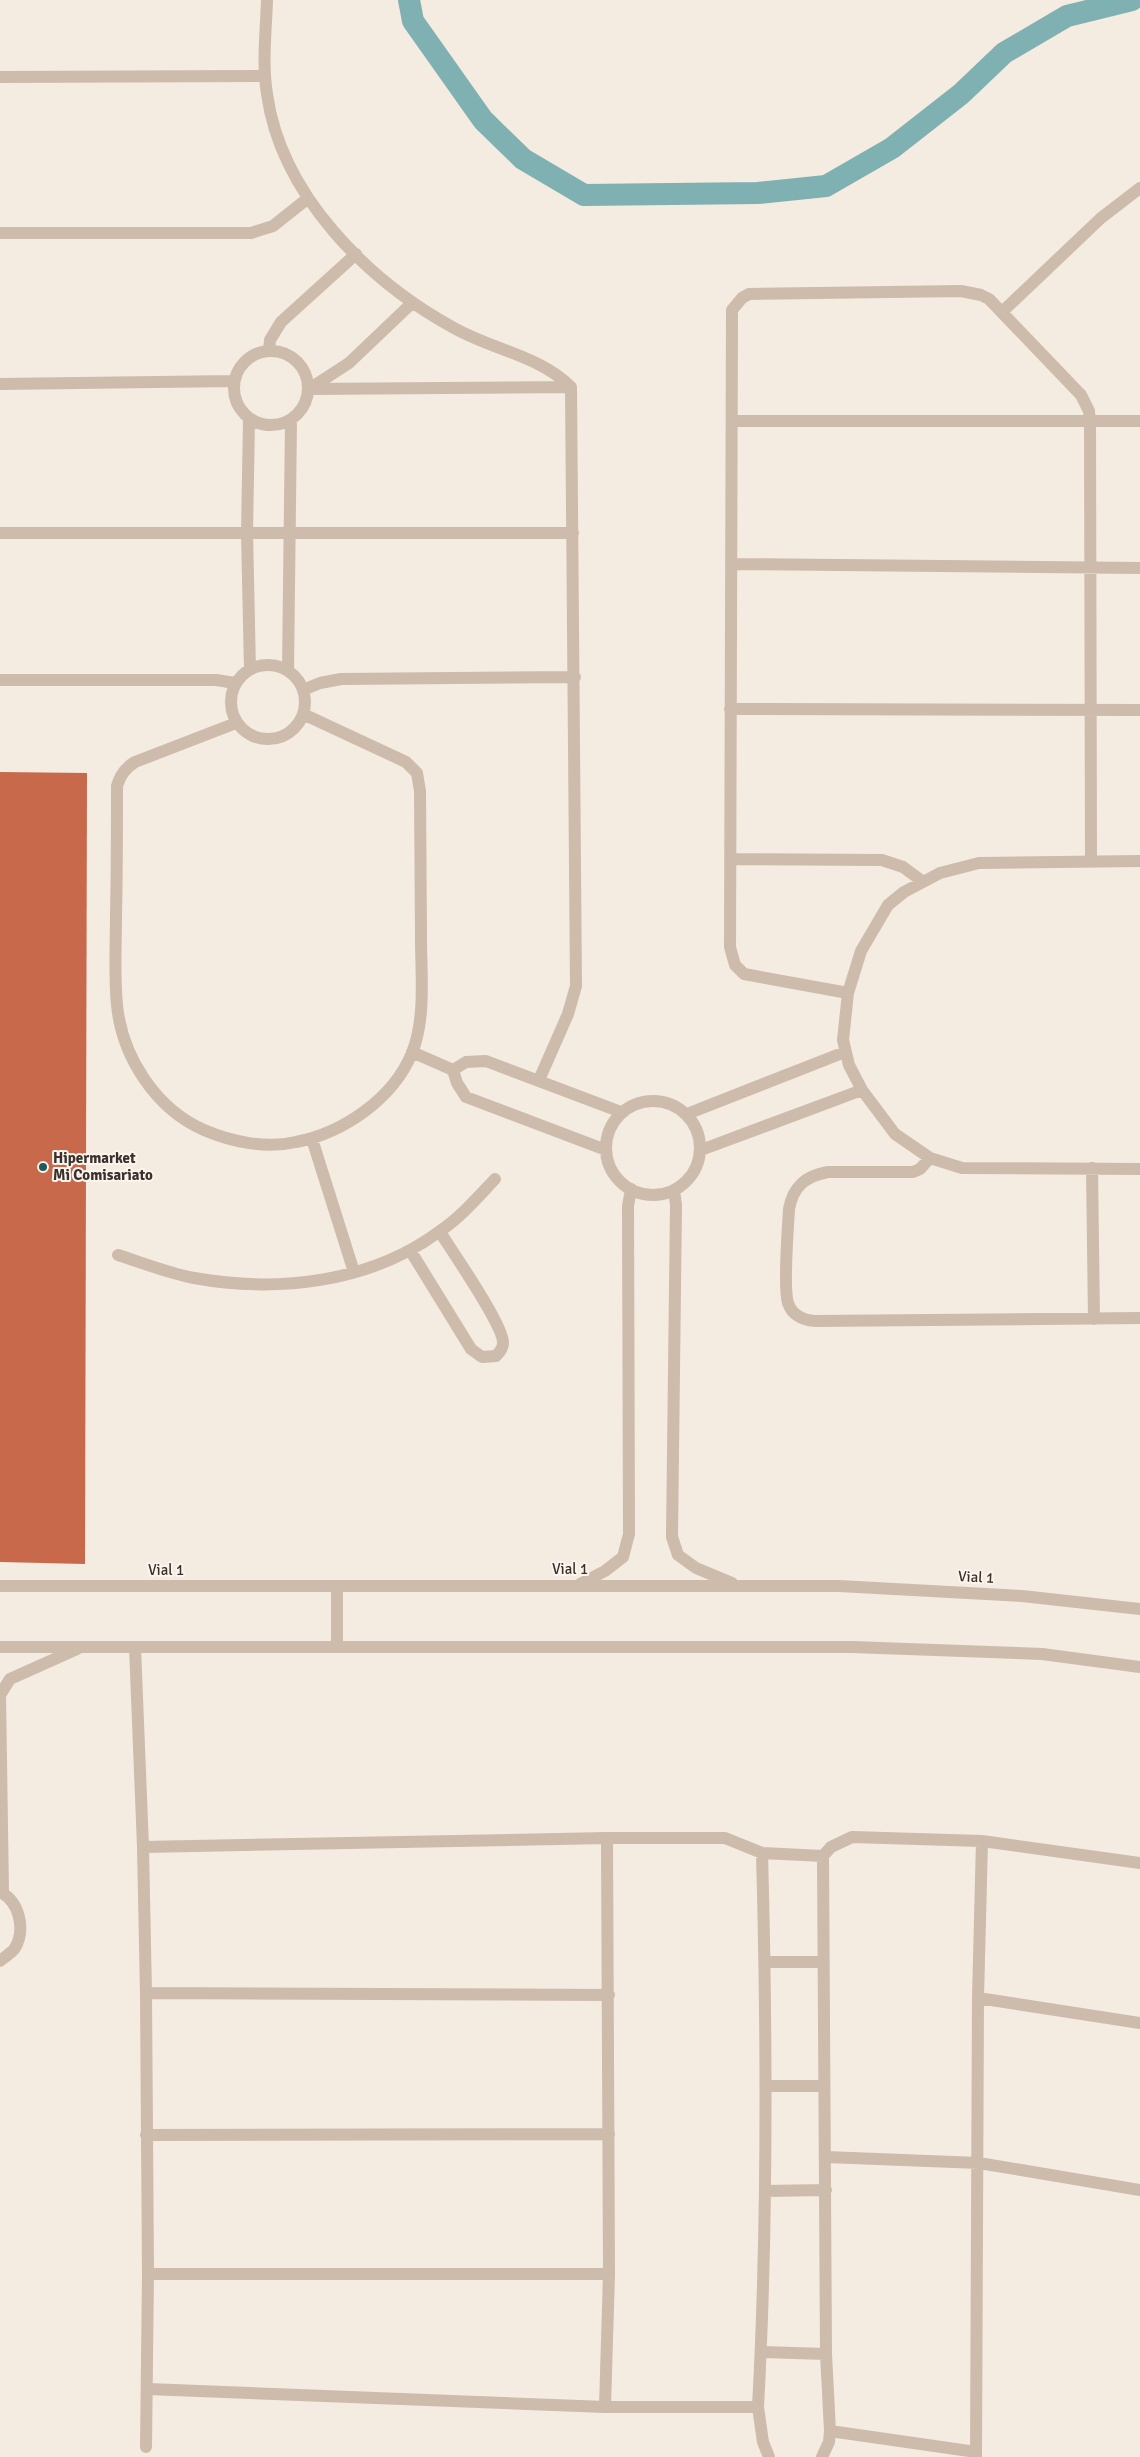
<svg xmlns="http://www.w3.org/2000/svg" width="1140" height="2457" viewBox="0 0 1140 2457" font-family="Signika,sans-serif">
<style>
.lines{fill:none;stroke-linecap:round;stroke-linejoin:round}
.canal{stroke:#7fb0b2;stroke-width:22}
.building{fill:#c8694b}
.minor{stroke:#cdbbac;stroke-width:12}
.poi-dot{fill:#1f5a5e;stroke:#fbf5ee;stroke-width:2}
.labels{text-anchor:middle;stroke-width:4;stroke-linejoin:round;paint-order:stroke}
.poi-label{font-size:15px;font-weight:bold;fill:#3b302b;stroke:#fbf5ee;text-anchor:start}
.street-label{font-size:15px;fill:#3b302b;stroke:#fbf5ee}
</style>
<rect width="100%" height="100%" fill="#f4ebe1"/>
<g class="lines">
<path class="canal" d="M409,0L413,21L483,120L523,159L584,195L758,193L826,186L892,148L961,94L1004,53L1067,16L1132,0"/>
</g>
<path class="building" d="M0,772L87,773L85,1564L0,1562Z"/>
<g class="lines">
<path class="minor" d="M267,0C266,31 262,64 267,94C281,195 368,281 454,328C493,350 538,355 571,387L576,986L568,1014L539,1080
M0,77L265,76
M0,233H251L273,226L307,199
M1002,312L1101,218L1140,188
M234 388a37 37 0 1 1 74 0a37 37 0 1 1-74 0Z
M269,351L270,340L281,322L356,254
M0,384L234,381
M309,389L571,387
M309,389L349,363L412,303
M249,419L247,533L250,669
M733,421H1140
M0,533H573
M731,564L1140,568
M231 702a37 37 0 1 1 74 0a37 37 0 1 1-74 0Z
M288,671L291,420
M0,680H216L235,683
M303,690L320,683L341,679L575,677
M730,709L1140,710
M236,723L135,762C125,768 120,775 117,786C117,829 117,872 116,915C116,945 114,975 117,1005C122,1057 156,1109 204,1130C232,1142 266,1149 296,1142C343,1133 393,1099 412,1053C426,1018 421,975 421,938C421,889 420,840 420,791L417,773L406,762L303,714
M730,859L882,860L903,867L922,881
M1140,861L979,863L940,873L904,892L888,905L861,951L848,993L843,1040L849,1065L862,1090L895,1134L930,1158L962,1168L1140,1169
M848,993L744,974L735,965L730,947L732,310L742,298L749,294L961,291L981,295L989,299L1081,395L1089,411L1090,421L1091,862
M412,1052L453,1070
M453,1070L457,1083L466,1097L606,1150
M453,1070L466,1062L486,1061L621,1112
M606 1148a47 47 0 1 1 94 0a47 47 0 1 1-94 0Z
M687,1114L845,1052
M312,1139L354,1272
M701,1150L862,1090
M930,1158L920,1169L913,1172H828C805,1176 793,1187 789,1209C788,1229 783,1287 788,1303C792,1315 803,1320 815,1321L1140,1318
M1092,1168L1094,1319
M674,1190L676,1205L672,1537L678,1555L696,1568L732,1583
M410,1250L471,1349L482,1357L496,1356C499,1353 503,1349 503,1343C504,1326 452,1251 440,1232
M118,1255C143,1263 168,1273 194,1278C277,1293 370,1283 440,1231C461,1217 478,1197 495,1179
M580,1584L605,1571L623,1557L629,1534L628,1206L631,1189
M0,1586H839L1022,1596L1140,1609
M337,1586V1647
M0,1647H852L1042,1654L1140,1667
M135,1647L143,1847L146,1993L148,2274L146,2447
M982,1841L978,1998L1140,2023
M143,1847L607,1838H725L762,1853L823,1856L831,1847L852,1837L982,1841L1140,1863
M762,1853C767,2038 768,2223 758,2407L763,2442L769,2457
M0,1892C19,1901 26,1929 15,1948C12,1953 4,1957 0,1961
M3,1892L0,1695L10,1679L77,1649
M765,1962H823
M146,1993L609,1995
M766,2086H823
M146,2135L609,2134
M826,2157L979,2163L1140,2190
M765,2191L826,2190
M148,2274H609
M761,2352L826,2354
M148,2389L605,2407H758
M605,2407L609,2274L607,1838
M830,2431L976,2452
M822,2457L829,2442L830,2431L826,2354L823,1856
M976,2457L978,1998"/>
</g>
<circle class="poi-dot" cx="43" cy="1167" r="5"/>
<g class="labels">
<g class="poi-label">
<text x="53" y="1163">Hipermarket<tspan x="53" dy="17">Mi Comisariato</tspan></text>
</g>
<g class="street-label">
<text x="570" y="1574">Vial 1</text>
<text x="166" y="1575">Vial 1</text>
<text transform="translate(976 1577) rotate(3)" y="5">Vial 1</text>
</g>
</g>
</svg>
